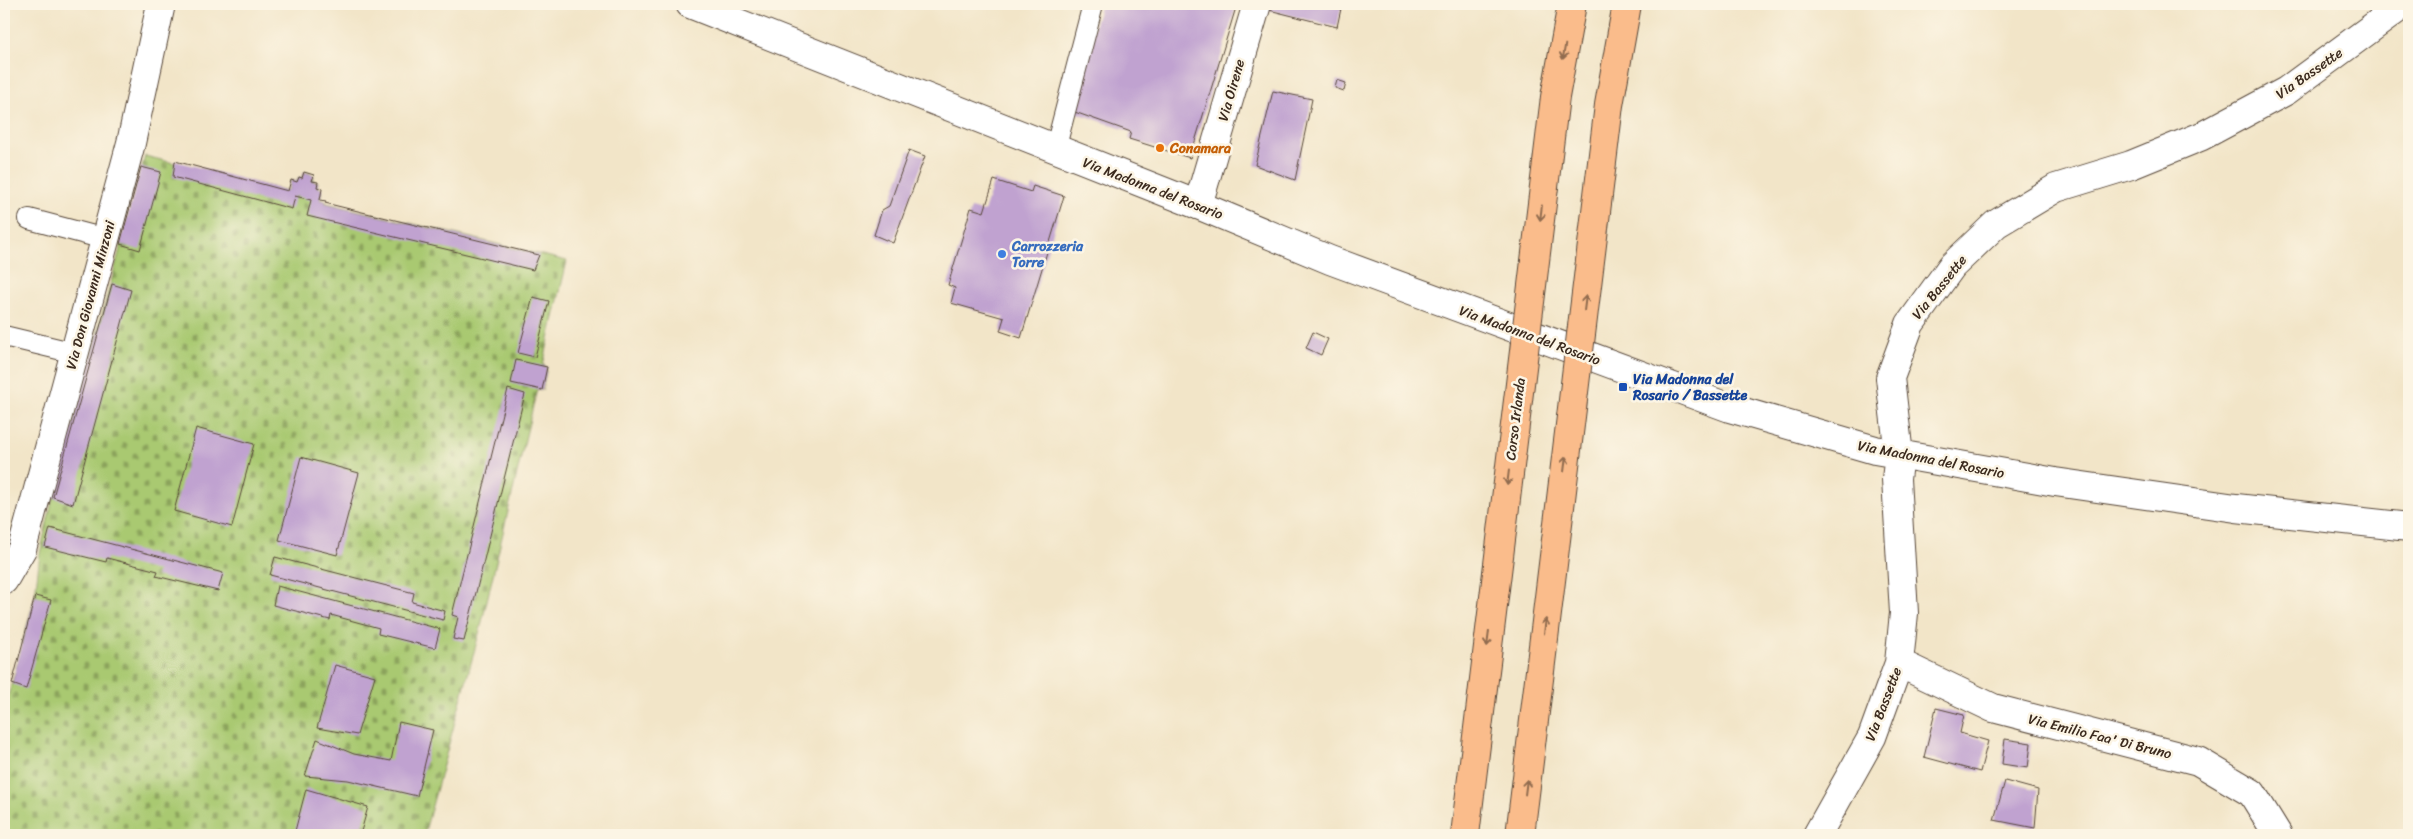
<svg xmlns="http://www.w3.org/2000/svg" width="2413" height="839" viewBox="0 0 2413 839" font-family="Sriracha,sans-serif">
<style>
.cemetery{fill:url(#cemetery-stones);stroke:#727a48}
.building{fill:#c0a2d0}
.lines{fill:none;stroke-linecap:round;stroke-linejoin:round}
.service-casing{stroke:#564638;stroke-width:22}
.minor-casing{stroke:#564638;stroke-width:30}
.tertiary-casing{stroke:#564638;stroke-width:30}
.service{stroke:#fff;stroke-width:20}
.minor{stroke:#fff;stroke-width:28}
.tertiary{stroke:#fff;stroke-width:28}
.trunk-bridge-casing{stroke:#564638;stroke-width:30;stroke-linecap:butt}
.trunk-bridge{stroke:#fabc8b;stroke-width:28}
.oneway{stroke:#916c4f}
.food-dot{fill:#e8710a;stroke:#fcf5e5;stroke-width:2}
.shop-dot{fill:#3f7fe0;stroke:#fcf5e5;stroke-width:2}
.transit-dot{fill:#1a4fb4;stroke:#fcf5e5;stroke-width:2}
.labels{text-anchor:middle;stroke-width:5;stroke-linejoin:round;paint-order:stroke}
.street-label{font-size:14px;fill:#3b2a1e;stroke:#fcf5e5}
.food-label{font-size:14px;font-weight:bold;fill:#c56008;stroke:#fcf5e5;text-anchor:start}
.shop-label{font-size:14px;font-weight:bold;fill:#366cbe;stroke:#fcf5e5;text-anchor:start}
.transit-label{font-size:14px;font-weight:bold;fill:#164399;stroke:#fcf5e5;text-anchor:start}
</style>
<defs>
<pattern id="cemetery-stones" width="16" height="16" patternUnits="userSpaceOnUse" patternTransform="scale(1.25)"><rect width="16" height="16" fill="#a9c971"/><path d="M2 7V4a2 2 0 0 1 4 0v3zM10 15v-3a2 2 0 0 1 4 0v3z" fill="#8ba35c"/></pattern>
</defs>
<rect width="100%" height="100%" fill="#fcf5e5"/>
<filter id="ink" filterUnits="userSpaceOnUse"><feTurbulence type="fractalNoise" baseFrequency=".02" numOctaves="2"/><feDisplacementMap in="SourceGraphic" scale="10" xChannelSelector="R" yChannelSelector="G"/><feConvolveMatrix kernelMatrix="1 2 1 2 8 2 1 2 1" color-interpolation-filters="sRGB"/></filter>
<filter id="wash" filterUnits="userSpaceOnUse"><feTurbulence type="fractalNoise" baseFrequency=".0096" numOctaves="4" result="noise"/><feDisplacementMap in="SourceGraphic" scale="20" xChannelSelector="R" yChannelSelector="G"/><feGaussianBlur stdDeviation="1.12" result="paint"/><feColorMatrix in="noise" values="0 0 0 0 0 0 0 0 0 0 0 0 0 0 0 0 0 1.4 0 .05"/><feComposite in="paint" operator="in"/></filter>
<g filter="url(#wash)">
<rect width="100%" height="100%" fill="#f2e5c8"/>
<path class="cemetery" d="M145,156L288,191L291,180L297,182L299,177L302,178L304,172L314,175L313,181L318,182L317,187L322,189L320,200L326,201V203L567,261L543,365L547,367L542,390L537,389L480,630L424,835H4V710L23,645L22,644L35,596L40,553L53,497Z"/>
<g id="blocks">
<path class="building" d="M1101,4H1169L1179,8L1181,4H1237L1190,158L1129,139L1131,132L1069,110Z
M1266,4H1342L1337,27L1265,9Z
M1337,80L1346,83L1344,91L1335,88Z
M1273,91L1312,99L1295,180L1255,165Z
M909,150L925,156L893,243L874,235L882,210L889,206Z
M175,161L288,191L291,180L297,182L299,177L302,178L304,172L314,175L312,181L318,182L317,187L322,189L320,200L326,201L325,203L539,255L533,270L307,216L311,200L295,196L292,209L173,177Z
M141,167L161,172L140,250L120,244Z
M994,180L1031,192L1033,186L1064,196L1021,338L1000,331L1004,318L951,303L955,288L948,285L971,208L984,212Z
M112,284L131,290L73,504L53,497Z
M533,297L549,301L535,357L518,353Z
M1313,332L1328,339L1321,355L1306,348Z
M516,360L547,367L542,390L511,383Z
M508,389L525,394L464,641L453,639L458,617L452,615Z
M196,428L254,444L232,527L174,511Z
M301,457L359,473L337,555L279,540Z
M50,528L223,573L218,591L156,576L158,571L107,558L106,562L45,547Z
M275,557L414,593L412,602L445,611L443,620L270,575Z
M277,586L440,629L435,648L378,634L379,628L331,615L330,620L273,605Z
M35,596L51,600L26,689L12,684Z
M335,665L375,676L357,735L317,728Z
M1936,708L1964,715L1960,733L1988,741L1980,772L1924,757Z
M399,722L433,730L417,796L348,780L305,776L317,739L354,754L391,761Z
M2005,739L2031,743L2028,768L2002,764Z
M2005,781L2038,790L2035,828L1994,820Z
M306,789L368,807L360,835H309L295,831Z"/>
</g>
</g>
<g filter="url(#ink)">
<use href="#blocks" fill-opacity="0" stroke="#564638" stroke-width="1"/>
<g class="lines">
<defs>
<path id="service" d="M1055,150L1093,4
M29,219L105,239
M4,336L75,353"/>
<path id="minor" d="M1198,205L1257,4
M4,580L22,549L131,143L161,4
M1899,663L1993,708L2198,761L2252,793L2278,835
M1817,835L1872,737L1899,663L1904,613L1896,479L1899,455L1890,378L1910,324L1952,266L1996,224L2056,188L2131,165L2202,136L2286,91L2404,4"/>
<path id="tertiary" d="M690,4L1198,205L1330,260L1730,408L1875,450L2055,482L2236,508L2409,527"/>
</defs>
<use href="#service" class="service-casing"/>
<use href="#minor" class="minor-casing"/>
<use href="#tertiary" class="tertiary-casing"/>
<use href="#service" class="service"/>
<use href="#minor" class="minor"/>
<use href="#tertiary" class="tertiary"/>
<defs>
<path id="trunk-bridge" d="M1465,835L1555,97L1572,4
M1520,835L1609,105L1627,4"/>
</defs>
<use href="#trunk-bridge" class="trunk-bridge-casing"/>
<use href="#trunk-bridge" class="trunk-bridge"/>
</g>
<defs><path id="oneway-shaft" d="M-6 0H5M1.5-3L5.5 0L1.5 3" fill="none" stroke-width="1.6" stroke-linecap="round" stroke-linejoin="round" transform="scale(1.25)"/></defs>
<g class="oneway">
<use href="#oneway-shaft" transform="translate(1564 52) rotate(100)"/>
<use href="#oneway-shaft" transform="translate(1541 213) rotate(97)"/>
<use href="#oneway-shaft" transform="translate(1585 303) rotate(-83)"/>
<use href="#oneway-shaft" transform="translate(1565 464) rotate(-83)"/>
<use href="#oneway-shaft" transform="translate(1508 478) rotate(97)"/>
<use href="#oneway-shaft" transform="translate(1545 626) rotate(-83)"/>
<use href="#oneway-shaft" transform="translate(1488 639) rotate(97)"/>
<use href="#oneway-shaft" transform="translate(1526 787) rotate(-83)"/>
</g>
</g>
<circle class="food-dot" cx="1160" cy="148" r="5"/>
<circle class="shop-dot" cx="1002" cy="254" r="5"/>
<rect class="transit-dot" x="1618" y="382" width="10" height="10" rx="2.5"/>
<g class="labels">
<g class="street-label">
<text transform="translate(2309 73) rotate(-35)" y="5">Via Bassette</text>
<text transform="translate(1231 90) rotate(-74)" y="5">Via Oirene</text>
<text transform="translate(1153 188) rotate(21)" y="5">Via Madonna del Rosario</text>
<text transform="translate(1939 287) rotate(-51)" y="5">Via Bassette</text>
<text transform="translate(90 295) rotate(-75)" y="5">Via Don Giovanni Minzoni</text>
<text transform="translate(1530 335) rotate(20)" y="5">Via Madonna del Rosario</text>
<text transform="translate(1515 419) rotate(-83)" y="5">Corso Irlanda</text>
<text transform="translate(1931 459) rotate(11)" y="5">Via Madonna del Rosario</text>
<text transform="translate(1883 704) rotate(-69)" y="5">Via Bassette</text>
<text transform="translate(2100 736) rotate(14)" y="5">Via Emilio Faa' Di Bruno</text>
</g>
<g class="food-label">
<text x="1170" y="153">Conamara</text>
</g>
<g class="shop-label">
<text x="1012" y="251">Carrozzeria<tspan x="1012" dy="16">Torre</tspan></text>
</g>
<g class="transit-label">
<text x="1633" y="384">Via Madonna del<tspan x="1633" dy="16">Rosario / Bassette</tspan></text>
</g>
</g>
<rect width="2413" height="839" fill="none" stroke="#fcf5e5" stroke-width="20"/>
</svg>
